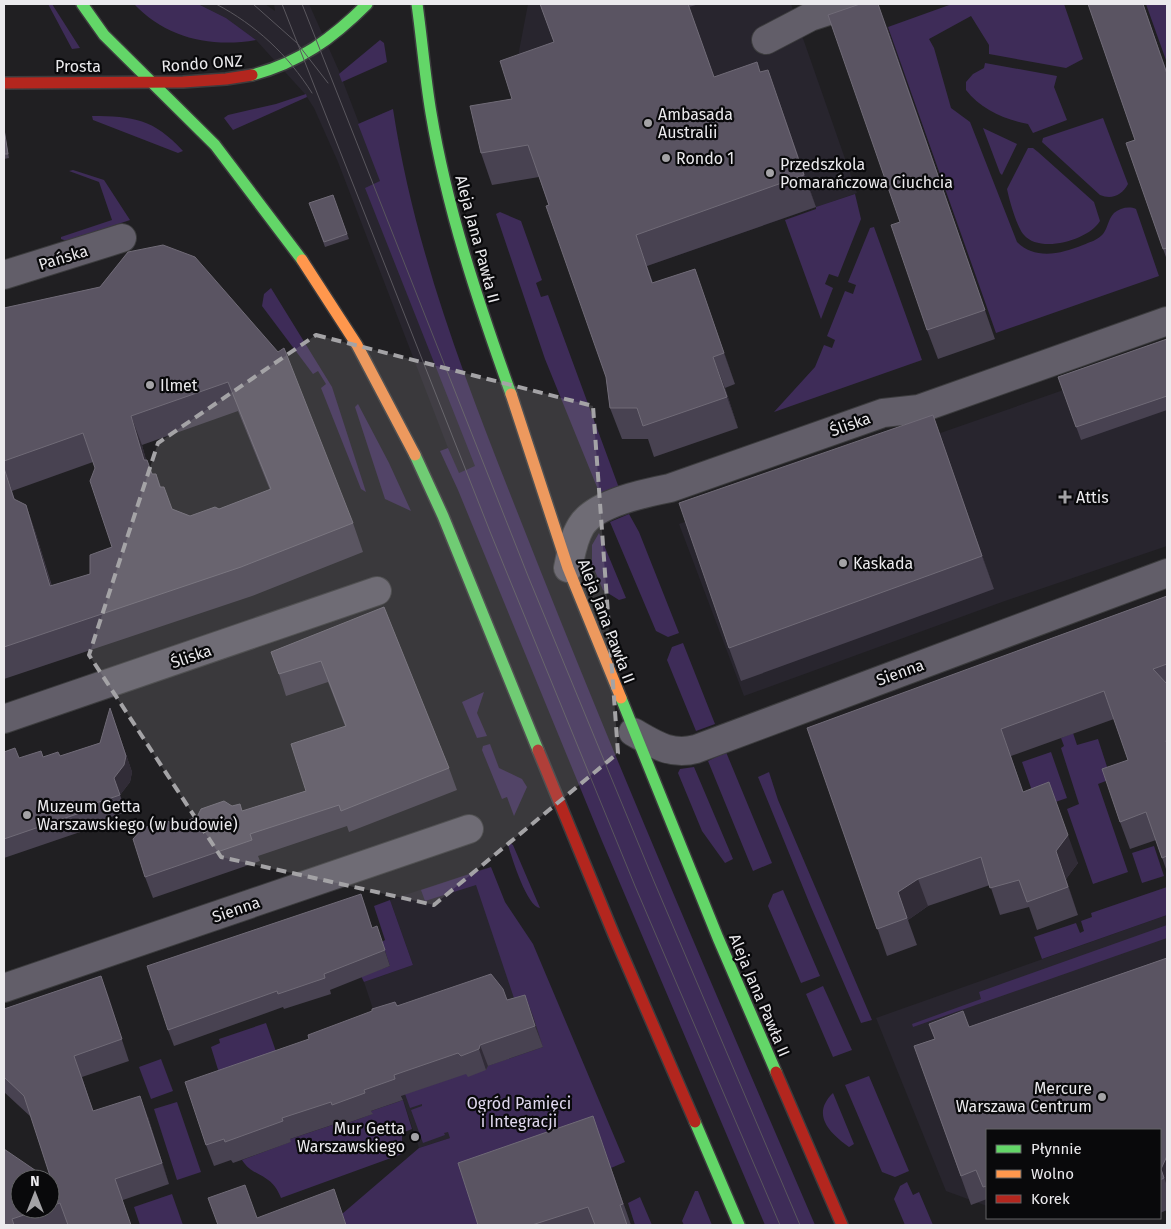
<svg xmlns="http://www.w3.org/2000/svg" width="1171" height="1229" viewBox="0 0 1171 1229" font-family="'Fira Sans',sans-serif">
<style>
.built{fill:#28252e}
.green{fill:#3e2c58}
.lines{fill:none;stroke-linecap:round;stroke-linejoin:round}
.street-casing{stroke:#3c3c3e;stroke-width:30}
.fast-casing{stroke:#3c3c3e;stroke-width:14}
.slow-casing{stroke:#3c3c3e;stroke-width:14}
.jam-casing{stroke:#3c3c3e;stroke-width:14}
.street{stroke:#625e69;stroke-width:28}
.fast{stroke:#63d668;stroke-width:11}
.slow{stroke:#ff974d;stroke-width:11}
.jam{stroke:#b3261e;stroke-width:11}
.tram{stroke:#5a575e;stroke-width:1}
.wall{fill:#484251;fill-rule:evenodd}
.shaded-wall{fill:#312c37}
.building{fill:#5a5462;stroke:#706b77;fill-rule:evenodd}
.marked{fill:#a4a3a6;fill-opacity:0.2;stroke:#a4a3a6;stroke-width:4;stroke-dasharray:10 6;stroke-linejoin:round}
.poi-dot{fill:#a4a3a6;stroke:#09090b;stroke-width:2}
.labels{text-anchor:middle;stroke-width:4.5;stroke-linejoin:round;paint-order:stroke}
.street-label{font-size:16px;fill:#ebeaed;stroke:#09090b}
.poi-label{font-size:16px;fill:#ebeaed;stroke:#09090b;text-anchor:start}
.park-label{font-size:16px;fill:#e0d8ee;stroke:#09090b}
</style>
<rect width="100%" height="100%" fill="#201f22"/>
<path class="built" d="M198,4H265L275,11L274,4H309L339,71L415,270L630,888L448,448L338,162L314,108L305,94L256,40L226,18Z
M528,4H791L857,193L647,266L660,303L618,409L511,93Z
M1167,354V546L1002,602L744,696L679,524Z
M486,868L601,1139L631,1225L450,1138L419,1148L364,982L413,965L390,900Z
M1167,915V1177L1160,1130H987V1206L946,1191L876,1018Z"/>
<path class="green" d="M48,4H52L80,48L72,49Z
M134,4H198L226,18L256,40C211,48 166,38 134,4Z
M952,4H1064L1083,59L1066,68L989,54V45L971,16L929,39L934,48L951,108L970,122L1017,242C1035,260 1061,254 1083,245C1090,242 1098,240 1103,234C1108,228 1108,219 1114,213C1120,208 1129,206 1136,209L1159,276L996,333L888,27Z
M1146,4H1167V63Z
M380,40L384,43L387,62L342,82L339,74Z
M985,63L1057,76L1054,87L1067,120L1033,133L1028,124C1006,120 980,109 966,90V82L973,74L984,68Z
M306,94L307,97L233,130L224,118L228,115L276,104Z
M393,109C418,272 481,419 541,572C628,791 722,1008 815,1225H765L602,841L458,490L440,451L448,448L459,473L475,466L365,188L380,181L358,124Z
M92,116C133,116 154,119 183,151L178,153L93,120Z
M1103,118L1128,184C1122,195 1112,200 1100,195L1042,142L1043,138Z
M983,128L1017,144L1002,175L1000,173Z
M1028,148H1033L1038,152L1094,202L1100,221C1089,240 1040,254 1024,235C1017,228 1009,199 1007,189Z
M73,170L104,180L130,220L67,241L61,239V237L112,220L99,182L69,171Z
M855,194L861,219L838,277L829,274L825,284L833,288L821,319L785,220L816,209V207Z
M500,212L521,221L542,280L536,283L541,297L548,295L619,488L602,494L599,492L545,359L496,214Z
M874,227L922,360L774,412L815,367L824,345L832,348L835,340L827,336L845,291L853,294L856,285L848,282L870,228Z
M271,288L332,387L366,492L361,489L321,388L326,384L318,371L313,374L262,306L264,294Z
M358,404L389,463L411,511L385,499L355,407Z
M629,514L639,532L679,633L668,637L656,631L610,522Z
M599,533L626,598L619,600L603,590L592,564V545Z
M683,643L715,724L696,731L667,660L672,647Z
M484,692L477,713L487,736L477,738L462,702Z
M1073,733L1077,745L1098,739L1111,779L1098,784L1128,872L1093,884L1067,809L1079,804L1061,748L1064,746L1061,738Z
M490,744L499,768L522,779L527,787L514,816L507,797L502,799L482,750L483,746Z
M726,752L772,863L753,871L708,761Z
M1051,752L1067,798L1038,808L1022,762Z
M694,767L733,859L725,863L702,831L678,773L680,769Z
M769,772L778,800L872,1020L861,1023L811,907L758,777Z
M510,843L513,845L540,908C527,907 512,858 508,845Z
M1154,846L1164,876L1142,883L1132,853Z
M491,867L505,902L533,944L625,1162L611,1168L601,1139L479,1225H346L342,1214L419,1148L450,1138L448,1132L444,1133L445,1135L423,1143L411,1110L422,1106V1104L410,1108L405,1094L543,1047L521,1019L476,885L425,901L421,890Z
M1167,887V915L1042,959L1034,937L1076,923L1080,933L1084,931L1081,921L1092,917L1091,913Z
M783,890L820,976L801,983L768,906L773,894Z
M390,900L413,965L364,982L361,976L390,966L382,942L385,940L374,906Z
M1167,925V938L913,1027L912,1024L981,999L979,992Z
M823,986L852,1050L833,1057L806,994Z
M266,1023L279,1060L220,1076L211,1047L220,1043L219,1039Z
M161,1059L173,1091L151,1099L139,1067Z
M869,1076L909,1171L895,1177L882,1172L845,1085Z
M833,1093L854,1144L849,1147C831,1134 810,1115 833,1093Z
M403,1100L412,1129L402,1133V1154L281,1198C271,1172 253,1178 242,1160L290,1142V1139L338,1123L340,1126L372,1114L371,1111Z
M177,1102L201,1172L177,1180L154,1109Z
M907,1182L913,1195L919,1192L933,1225H905L894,1199L900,1186Z
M695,1191H698L712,1225H684L682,1221Z
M172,1194L183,1225H140L134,1207Z
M640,1197L652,1225H635L628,1203Z"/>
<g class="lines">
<defs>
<path id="street" d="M766,40L810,17L850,4
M4,275L122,238
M568,568C571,554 573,539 581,526C595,503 645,493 670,488L883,413L919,409L1167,321
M4,719L377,591
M633,732C654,744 671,756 696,749L1167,573
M4,988L469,829"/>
<path id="fast" d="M82,4L104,35L215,145L302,260
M417,4C422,40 425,77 431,113C447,209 478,302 511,394
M252,75C299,63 333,38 367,4
M415,455L443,516L538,750
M621,698L718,938L776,1072
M695,1122L739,1225"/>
<path id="slow" d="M302,260L357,345L415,455
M511,394L568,568L621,698"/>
<path id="jam" d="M4,83L183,82L226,79L252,75
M538,750L614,935L695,1122
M776,1072L842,1225"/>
</defs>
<use href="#street" class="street-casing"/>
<use href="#fast" class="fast-casing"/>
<use href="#slow" class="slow-casing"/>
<use href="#jam" class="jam-casing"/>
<use href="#street" class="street"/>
<use href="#fast" class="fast"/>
<use href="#slow" class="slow"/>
<use href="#jam" class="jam"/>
<path class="tram" d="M216,4C256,25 288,55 312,93
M253,4L297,43L328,83
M282,4L491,534L635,886L780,1225
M302,4L528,576L653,879L800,1225"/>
</g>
<path class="wall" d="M540,4H699L689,7L714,77L760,72L779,101L816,207L647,266L653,283L695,269L735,384L725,388L738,428L654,457L648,439H622L610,408L606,377L539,177L492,185L481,153L512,99L554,42Z
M1088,4H1143L1167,72V260L1126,143L1135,140Z
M887,27L995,339L938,359L927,330L900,222Z
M4,129L5,134L9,158L4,159Z
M333,195L349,239L325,247L309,203Z
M128,252L353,523L363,552L252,596L4,679V308L100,287ZM238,411L270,490L219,509L190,516L172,509L161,487L156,474H152L146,460L142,445ZM93,462L95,468L112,547L90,574L52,586L36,534L26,505L15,500L12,491Z
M1167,339V410L1081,440L1058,377Z
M933,415L994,589L741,681L729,648Z
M1167,596V872L1156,840L1130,849L1120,822L1128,760L1114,719L1011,756L1023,792L1078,863L1066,879L1078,915L1037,930L1029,907L1000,915L990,885L928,906L908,920L917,945L887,956L807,728Z
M384,607L449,768L457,790L349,832L347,826L258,856L260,861L153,898L145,877L178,824L232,806L242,811L306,791L345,726L328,682L286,696L279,674Z
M116,725L132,772L130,782L120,795L126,812L84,826L86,830L4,858V752L19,758L43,757L60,756L100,743Z
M361,894L372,928L382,942L390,966L330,990L331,994L284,1009L283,1007L174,1046L168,1030Z
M1167,958V1210L1160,1213V1130H987V1200V1199L971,1205L914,1046Z
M101,976L129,1061L82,1077L93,1111L148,1117L169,1184L123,1200L66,1225H4L20,1209H50V1181L52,1182L31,1117L4,1092V1009Z
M525,995L543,1047L488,1066L486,1070L468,1077L466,1074L401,1096L403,1100L371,1111L373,1114L339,1126L338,1123L290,1139L291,1142L233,1163L231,1160L214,1166L206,1145L309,1039L397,1005L507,1000Z
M601,1139L631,1225H478Z"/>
<path class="shaded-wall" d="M878,4L887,27L995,339L985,310Z
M768,70L779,101L816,207L804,175Z
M695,269L706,300L735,384L724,353Z
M713,357L725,388L738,428L727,397Z
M933,415L945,448L994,589L982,556Z
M131,416L142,445L154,489L144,460Z
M4,467L12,491L24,528L14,499Z
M26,505L36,534L60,616L50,586Z
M110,708L132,772L130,782L120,795L126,812L114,778Z
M1049,782L1078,863L1066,879L1078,915L1056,851Z
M918,879L928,906L908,920L917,945L898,892Z
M361,894L367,910L377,944L372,928Z
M101,976L109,997L129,1061L122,1039Z
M525,995L533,1016L543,1047L535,1026Z
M480,1045L488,1066L486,1070L479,1049Z
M140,1096L148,1117L169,1184L162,1163Z
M1167,1156V1186L1161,1169Z"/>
<path class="building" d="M540,4H688L714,77L757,62L760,72L768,70L804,175L636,235L652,283L695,269L724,353L713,357L727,397L643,426L637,408H610L606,377L546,206L549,205L528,145L481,153L470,106L512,99L500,61L554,42Z
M860,4H878L985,310L927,330L891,225L900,222L828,15Z
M1088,4H1143L1167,74V248L1163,249L1126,143L1135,140Z
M4,129L8,154H4Z
M333,195L347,234L324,242L309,203Z
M163,245L195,257L278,352L284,348L353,523L241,567L4,647V468L14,499L26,505L50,586L90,574V555L112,547L90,481L95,468L83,433L4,461V308L100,287L128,252ZM228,382L271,489L219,509L215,507L190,516L172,509L164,487H160L156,474H152L147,460H144L131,416Z
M1167,339V396L1076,427L1058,377Z
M933,415L982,556L729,648L679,503Z
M1167,596V664L1153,669L1167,684V737L1166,742H1167V856L1162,858L1146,812L1120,822L1102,769L1128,760L1104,691L1001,729L1023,792L1049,782L1068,835L1056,851L1068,887L1027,902L1019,880L990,888L981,857L918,879L898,892L907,918L877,929L807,728Z
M384,607L449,768L341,811L339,805L250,834L252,840L145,877L133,839L143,828L166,821L178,824L197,817L201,809L224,801L232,806L240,804L242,811L306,791L291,744L346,726L321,661L279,674L271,652Z
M110,708L126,756L124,765L114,778L120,795L78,809L80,813L4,839V752L15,748L19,758L41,751L43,757L58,752L60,756L100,743Z
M361,894L372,928L377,926L385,950L324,974L325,978L278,994L277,991L168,1030L147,966Z
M1167,958V1156L1161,1169L1164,1178L1160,1180V1130H987V1186L983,1187L976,1170L961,1176L914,1046L935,1039L929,1024L963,1011L969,1027Z
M491,974L503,989L507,1000L525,995L535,1026L480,1045L479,1049L461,1056L458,1053L394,1075L395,1079L364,1090L365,1093L332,1105L331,1102L282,1118L283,1121L225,1142L224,1139L206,1145L185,1082L309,1039L308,1035L372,1011V1009L395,1002L397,1006Z
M101,976L122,1039L74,1056L93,1111L140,1096L162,1163L115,1179L131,1225H68L60,1203L50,1206V1181L52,1182L24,1096L4,1077V1009Z
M593,1116L623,1204L620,1205L627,1225H595L588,1207L532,1225H478L458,1163Z
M4,1149L48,1179H20V1209H42L12,1219L14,1225H4Z
M245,1185L257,1218L334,1189L346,1225H218L208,1198Z"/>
<path class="marked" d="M316,335L593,406L618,753L434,905L221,857L89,655L158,443Z"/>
<g class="poi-dot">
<circle cx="648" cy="123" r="5"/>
<circle cx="666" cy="158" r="5"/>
<circle cx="770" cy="173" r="5"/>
<circle cx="150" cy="385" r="5"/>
<path d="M1062.5 489.5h5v5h5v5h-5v5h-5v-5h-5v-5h5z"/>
<circle cx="843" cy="563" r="5"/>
<circle cx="27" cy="815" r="5"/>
<circle cx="1102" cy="1097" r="5"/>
<circle cx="415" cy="1137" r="5"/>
</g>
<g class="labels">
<g class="street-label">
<text transform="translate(202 63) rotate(-4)" y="6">Rondo ONZ</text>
<text x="78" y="72">Prosta</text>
<text transform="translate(478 239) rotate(75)" y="6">Aleja Jana Pawła II</text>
<text transform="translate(63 257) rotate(-17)" y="6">Pańska</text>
<text transform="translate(850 424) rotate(-20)" y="6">Śliska</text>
<text transform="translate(607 621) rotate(69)" y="6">Aleja Jana Pawła II</text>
<text transform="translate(191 656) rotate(-19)" y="6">Śliska</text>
<text transform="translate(900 672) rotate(-20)" y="6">Sienna</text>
<text transform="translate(236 909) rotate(-19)" y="6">Sienna</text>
<text transform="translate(760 995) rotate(67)" y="6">Aleja Jana Pawła II</text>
</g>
<g class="poi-label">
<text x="658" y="120">Ambasada<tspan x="658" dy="18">Australii</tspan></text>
<text x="676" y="164">Rondo 1</text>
<text x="780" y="170">Przedszkola<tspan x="780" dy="18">Pomarańczowa Ciuchcia</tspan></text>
<text x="160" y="391">Ilmet</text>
<text x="1076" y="503">Attis</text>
<text x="853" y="569">Kaskada</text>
<text x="37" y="812">Muzeum Getta<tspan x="37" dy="18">Warszawskiego (w budowie)</tspan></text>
<text x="1092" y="1094" text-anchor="end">Mercure<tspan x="1092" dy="18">Warszawa Centrum</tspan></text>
<text x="405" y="1134" text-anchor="end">Mur Getta<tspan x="405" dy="18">Warszawskiego</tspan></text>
</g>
<g class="park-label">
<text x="519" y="1109">Ogród Pamięci<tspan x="519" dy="18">i Integracji</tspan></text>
</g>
</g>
<rect width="1171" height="1229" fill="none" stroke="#ebeaed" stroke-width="10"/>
<rect x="986" y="1129" width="175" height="90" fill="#09090b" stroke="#636365"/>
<rect x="996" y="1145" width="25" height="8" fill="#63d668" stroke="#636365"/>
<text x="1031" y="1154" font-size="15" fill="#ebeaed">Płynnie</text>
<rect x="996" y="1170" width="25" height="8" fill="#ff974d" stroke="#636365"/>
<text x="1031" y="1179" font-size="15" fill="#ebeaed">Wolno</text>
<rect x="996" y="1195" width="25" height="8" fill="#b3261e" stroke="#636365"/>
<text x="1031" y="1204" font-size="15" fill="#ebeaed">Korek</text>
<g transform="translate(35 1194)"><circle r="24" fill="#09090b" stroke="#636365"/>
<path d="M0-4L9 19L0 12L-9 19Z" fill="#a4a3a6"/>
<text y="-8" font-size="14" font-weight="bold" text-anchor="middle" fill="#ebeaed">N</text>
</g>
</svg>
